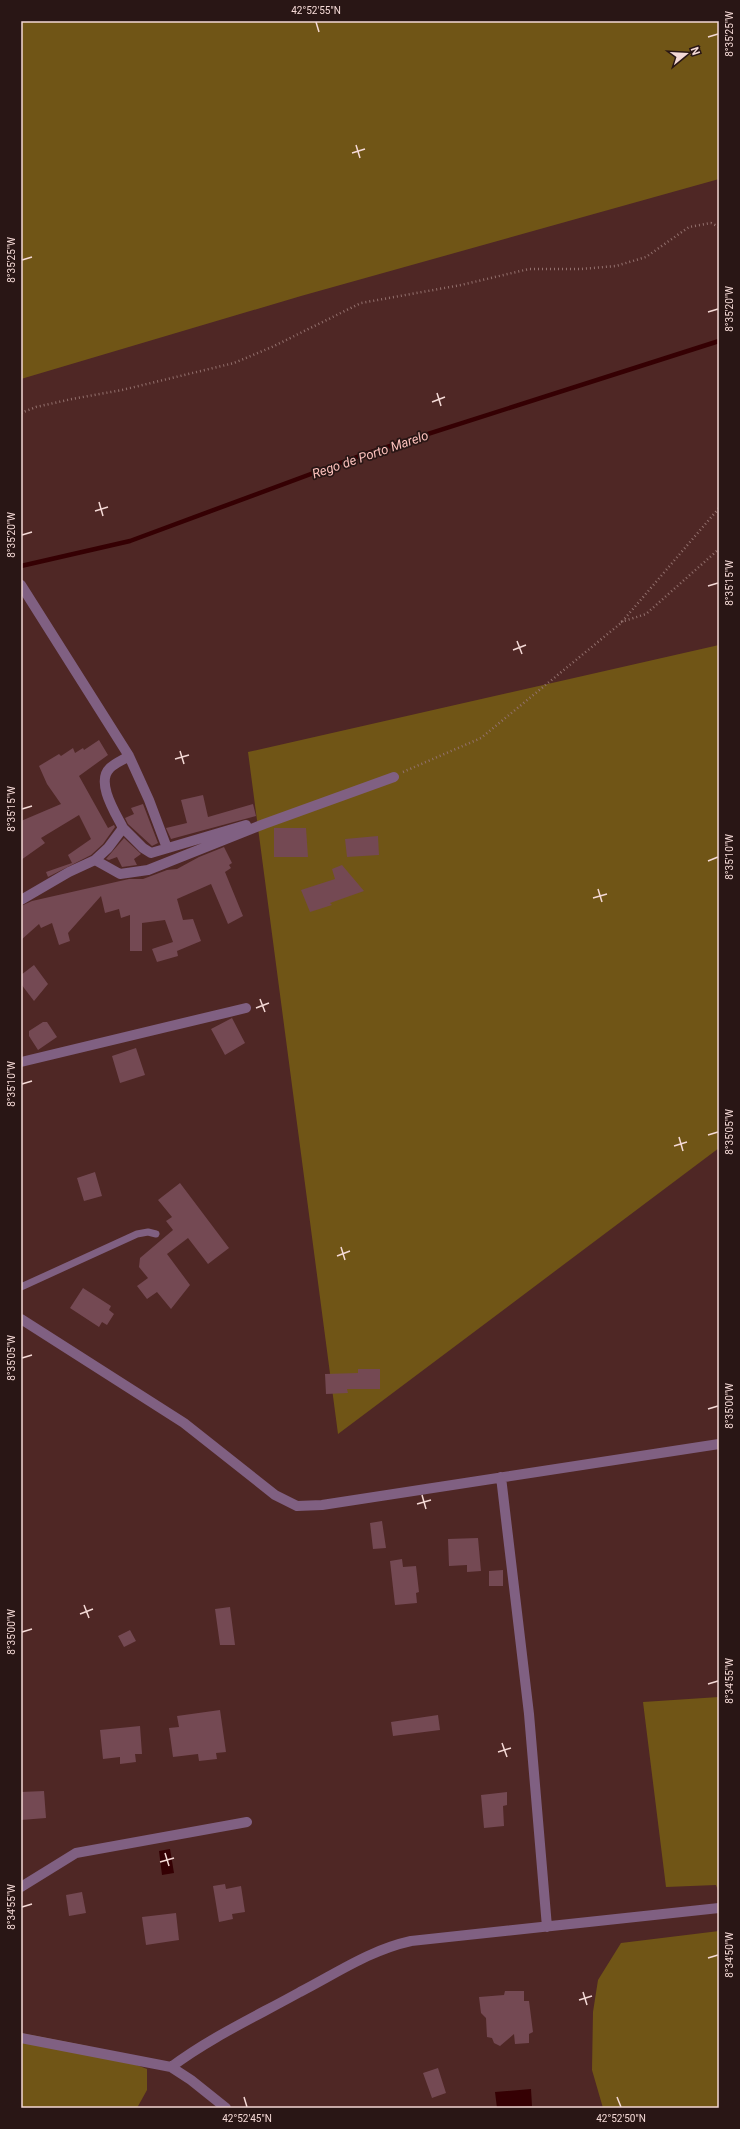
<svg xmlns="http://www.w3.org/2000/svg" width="740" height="2129" viewBox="0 0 740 2129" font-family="Roboto,sans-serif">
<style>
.forest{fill:#705516}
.water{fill:#350003}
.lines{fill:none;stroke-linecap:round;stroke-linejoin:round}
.stream{stroke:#350003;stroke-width:4.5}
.building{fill:#744953}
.path{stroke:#93716e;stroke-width:2.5;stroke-dasharray:1 3;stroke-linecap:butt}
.lane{stroke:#806082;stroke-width:7}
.street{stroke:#806082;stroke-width:10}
.ticks{fill:none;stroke:#f4d9d6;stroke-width:1.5}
.labels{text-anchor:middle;stroke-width:3.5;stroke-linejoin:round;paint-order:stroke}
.water-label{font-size:13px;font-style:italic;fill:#fcc1bc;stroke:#291615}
.neatline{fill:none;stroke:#f4d9d6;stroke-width:1.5}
.ticks-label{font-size:10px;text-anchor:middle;fill:#f4d9d6}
</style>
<rect width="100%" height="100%" fill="#4f2725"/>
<path class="forest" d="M21,21H719V179L301,296L21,379Z
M719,645V1148L338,1434L248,752Z
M719,1697V1893L716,1885L666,1887L643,1702Z
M719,1931V2108H603L592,2070L593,2012L598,1980L621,1943Z
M21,2033L88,2046L147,2069V2090L137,2108H21Z"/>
<path class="water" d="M170,1849L174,1873L162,1875L159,1851Z
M531,2089L532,2106L497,2108L495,2092Z"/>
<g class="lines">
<path class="stream" d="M21,566L130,541L362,455L719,341"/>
</g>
<path class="building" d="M99,740L108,755L79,776L108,828L114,825L115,827L103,844L91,855L48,877L46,872L72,863L68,855L91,839L79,815L41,838L45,843L21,860V821L61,804L47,784L39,766L59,754L61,756L73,748L75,753L83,748L84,750Z
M203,795L208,817L253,804L256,816L171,839L166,828L187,823L181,800Z
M143,804L158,843L152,846L128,824L125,818L134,814L131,808Z
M274,828H306L308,857H274Z
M378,836L379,855L347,857L345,839Z
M124,838L141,854L134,859L137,865L122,867L117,857L109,860L106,859Z
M224,847L232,863L229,865L231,868L225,872L243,916L228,924L211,884L177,899L183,920L193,919L201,941L177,951L178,956L157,962L152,949L173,942L165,920L142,923V951H130V915L121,918L119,909L105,913L101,896L68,933L70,941L59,945L52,923L41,928L39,924L21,940V906L32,901L129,879H143L167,870L177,869L199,857Z
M342,865L364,891L330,903L332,905L310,912L301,890L335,879L332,869Z
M34,965L48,984L34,1001L21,984V975Z
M232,1018L245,1043L225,1055L211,1029Z
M43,1022H47L57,1037L38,1050L29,1036V1031Z
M136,1048L145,1075L120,1083L112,1056Z
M95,1172L102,1196L84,1201L77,1178Z
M180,1183L229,1248L208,1264L188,1238L167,1254L190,1285L171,1309L157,1292L147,1299L137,1286L148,1278L139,1267L140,1258L173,1230L166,1221L172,1217L158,1200Z
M83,1288L111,1306L109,1310L114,1314L107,1325L102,1322L99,1327L70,1308Z
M358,1369H380V1389H347L348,1393L326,1394L325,1374L358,1373Z
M382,1521L386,1548L373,1549L370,1523Z
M478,1538L481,1571L467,1572V1565L449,1566L448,1539Z
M402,1559L403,1567L416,1566L419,1592L416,1593L417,1603L395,1605L390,1561Z
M503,1570V1586H489V1571Z
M230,1607L235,1645H220L215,1609Z
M130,1630L136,1641L124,1647L118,1636Z
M220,1710L226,1752L216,1753L217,1759L199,1761L198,1754L173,1757L169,1728L179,1727L177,1716Z
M438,1715L440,1730L393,1736L391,1722Z
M140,1726L142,1754H135L136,1762L120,1764V1757L103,1759L100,1730Z
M44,1791L46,1818L21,1820V1792Z
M507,1792V1805L503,1806L504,1826L484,1828L481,1795Z
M225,1884L226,1889L241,1886L245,1912L232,1914L233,1919L219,1922L213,1886Z
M82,1892L86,1913L69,1916L66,1895Z
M176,1913L179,1940L146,1945L142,1917Z
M505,1991H524V2001H529L533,2032L529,2034V2043L515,2044L514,2034L500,2046L494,2043L492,2038L487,2037L486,2018L481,2013L479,1997L504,1995Z
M438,2068L446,2093L432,2098L423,2073Z"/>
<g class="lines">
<path class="path" d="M21,413L36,407L72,399L122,390L234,363L272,347L361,303L461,285L529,269H581L616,266L646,257L689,227L711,223L719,227
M621,622L646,614L719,549
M403,772L481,738L621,623L719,508"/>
<path class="lane" d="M21,1287L137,1234L148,1232L156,1234"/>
<path class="street" d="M21,585L129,756L149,800L167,848
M123,828L143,848L151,853L246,825
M95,860L120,874L148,870L264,824L394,777
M21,900L69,872L95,860L108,848L123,828C116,814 95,782 110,768C115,763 123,760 129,756
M21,1062L246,1008
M21,1319L184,1423L275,1495L297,1506L322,1505L719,1444
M501,1477L529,1714L547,1927
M21,1887L76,1853L247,1822
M21,2038L171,2067L191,2080L226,2108
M171,2067C211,2037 257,2016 300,1992C337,1973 370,1950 411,1941L719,1908"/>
</g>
<path class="ticks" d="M316,22L319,32M708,37L718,34M356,145L360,158M352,153L365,149M22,260L32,257M708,312L718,309M437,393L441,406M432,402L445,397M99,502L103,516M95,511L108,507M22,535L32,532M708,586L718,583M517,641L522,654M513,650L526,645M180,751L184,764M175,759L189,755M22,809L32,806M708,861L718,857M598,889L602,902M593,898L607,894M260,999L265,1012M256,1008L269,1003M22,1084L32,1081M708,1135L718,1132M679,1137L683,1151M674,1146L687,1142M341,1247L345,1260M337,1256L350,1251M22,1358L32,1355M708,1409L718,1406M422,1495L426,1509M417,1504L431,1500M84,1605L89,1618M80,1614L93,1609M22,1632L32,1629M708,1684L718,1681M502,1743L507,1757M498,1752L511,1748M165,1853L169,1866M160,1862L174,1858M22,1907L32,1904M708,1958L718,1955M583,1992L587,2005M579,2000L592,1996M244,2097L247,2107M617,2097L621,2107"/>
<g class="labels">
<g class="water-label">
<text transform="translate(370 454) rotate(-19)" y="5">Rego de Porto Marelo</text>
</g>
</g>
<rect width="740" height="2129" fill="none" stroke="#291615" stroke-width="44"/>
<g transform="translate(686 54) rotate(72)" stroke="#291615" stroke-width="3" paint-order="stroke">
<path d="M0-3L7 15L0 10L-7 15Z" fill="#f4d9d6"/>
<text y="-6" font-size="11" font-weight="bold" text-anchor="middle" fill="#f4d9d6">N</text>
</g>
<rect x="22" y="22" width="696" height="2085" class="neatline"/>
<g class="ticks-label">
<text x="316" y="14">42°52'55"N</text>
<text transform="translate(729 34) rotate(-90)" y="4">8°35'25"W</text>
<text transform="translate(11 260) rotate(-90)" y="4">8°35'25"W</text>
<text transform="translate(729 309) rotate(-90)" y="4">8°35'20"W</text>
<text transform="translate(11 535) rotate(-90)" y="4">8°35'20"W</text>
<text transform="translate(729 583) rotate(-90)" y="4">8°35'15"W</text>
<text transform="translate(11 809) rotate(-90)" y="4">8°35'15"W</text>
<text transform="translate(729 857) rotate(-90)" y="4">8°35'10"W</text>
<text transform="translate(11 1084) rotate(-90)" y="4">8°35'10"W</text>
<text transform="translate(729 1132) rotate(-90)" y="4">8°35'05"W</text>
<text transform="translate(11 1358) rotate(-90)" y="4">8°35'05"W</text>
<text transform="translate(729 1406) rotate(-90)" y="4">8°35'00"W</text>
<text transform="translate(11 1632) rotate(-90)" y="4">8°35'00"W</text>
<text transform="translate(729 1681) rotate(-90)" y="4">8°34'55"W</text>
<text transform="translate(11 1907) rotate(-90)" y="4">8°34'55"W</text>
<text transform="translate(729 1955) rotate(-90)" y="4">8°34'50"W</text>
<text x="247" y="2122">42°52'45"N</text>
<text x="621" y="2122">42°52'50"N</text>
</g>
</svg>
